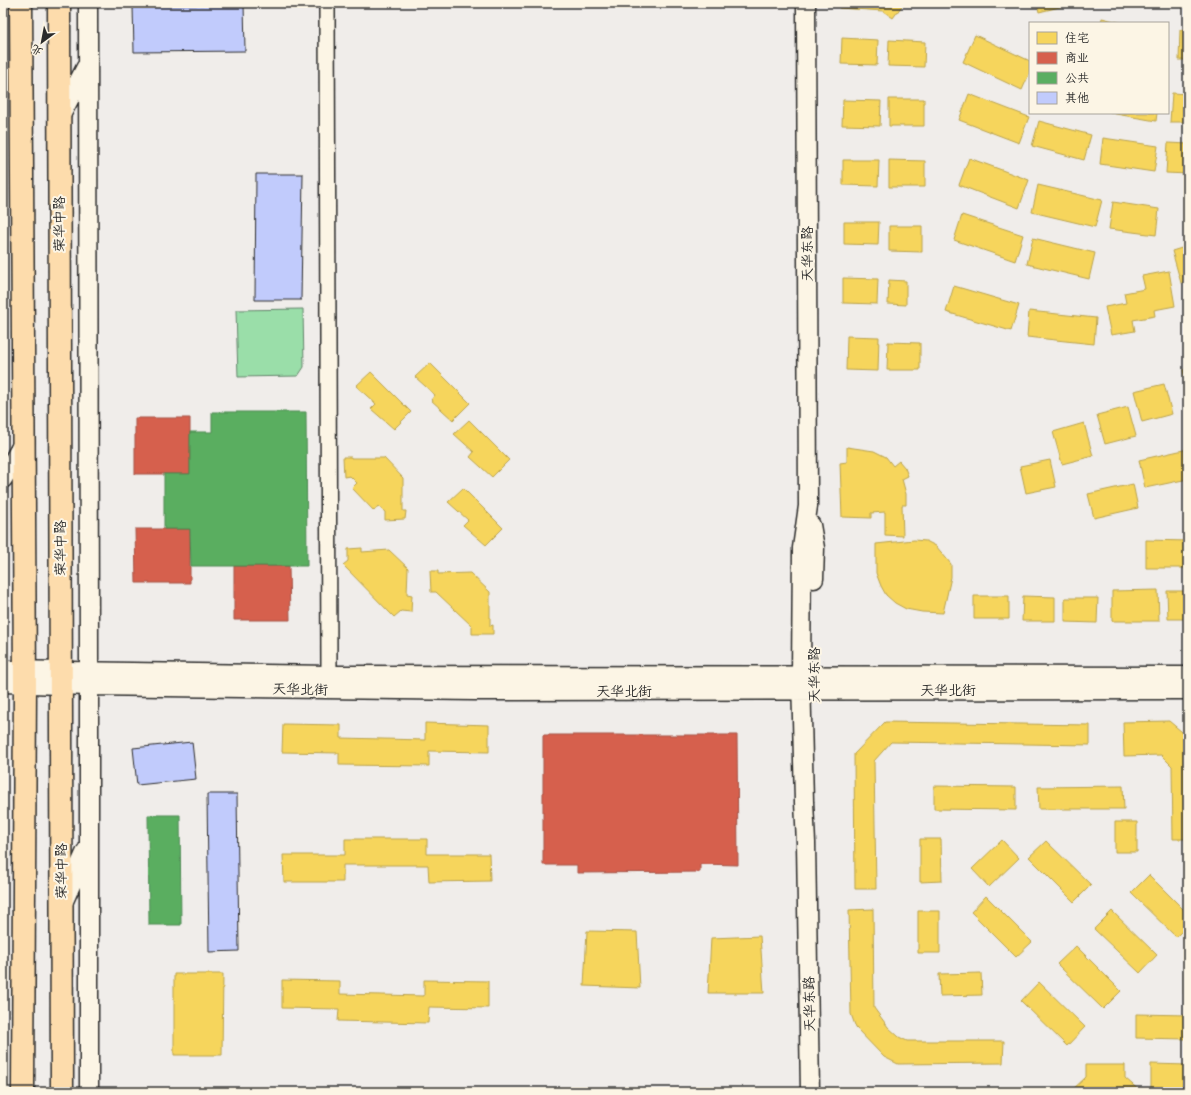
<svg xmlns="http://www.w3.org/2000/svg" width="1191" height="1095" viewBox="0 0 1191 1095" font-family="'Shantell Sans','LXGW WenKai TC',sans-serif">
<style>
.pitch{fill:#9adea9;stroke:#62846a}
.homes{fill:#f6d55c;stroke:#b9a24d}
.shops{fill:#d6604d;stroke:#a35043}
.public{fill:#5aae61;stroke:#4c8751}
.building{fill:#c1cbfc;stroke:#2b2b2b}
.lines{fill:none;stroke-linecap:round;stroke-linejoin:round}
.minor-casing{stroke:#2b2b2b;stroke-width:18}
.tertiary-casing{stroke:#2b2b2b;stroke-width:21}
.primary-casing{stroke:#2b2b2b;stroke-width:25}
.minor{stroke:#fcf5e5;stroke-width:15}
.tertiary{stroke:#fcf5e5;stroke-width:18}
.primary{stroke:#fddcac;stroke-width:22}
.labels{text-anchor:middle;stroke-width:4;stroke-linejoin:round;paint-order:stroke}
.street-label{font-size:14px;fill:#2b2b2b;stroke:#fcf5e5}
</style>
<rect width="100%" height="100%" fill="#f0edea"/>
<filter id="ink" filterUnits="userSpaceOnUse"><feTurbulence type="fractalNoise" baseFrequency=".025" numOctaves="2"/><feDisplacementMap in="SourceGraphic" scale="8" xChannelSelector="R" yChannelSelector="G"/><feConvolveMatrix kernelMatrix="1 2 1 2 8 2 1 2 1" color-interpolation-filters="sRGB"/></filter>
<g filter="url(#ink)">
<path class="pitch" d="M303,309L304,367L298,376L238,377L236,310Z"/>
<path class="homes" d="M840,3H904L893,18L883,11L839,8Z
M1037,3H1063L1064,6L1039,12Z
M1102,18L1122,23H1101Z
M1180,30H1188V60H1179Z
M975,35L1030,61V72L1022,90L963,62Z
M842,38L878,40L877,65L841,64Z
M889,40L925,42L924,67L888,66Z
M1172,93L1188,94V122H1170Z
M969,94L1029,117L1019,143L959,120Z
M889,99H924V126H889Z
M843,100L881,101L880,126L842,125Z
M1110,113H1157L1156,121Z
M1039,121L1091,135L1084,160L1032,146Z
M1103,138L1158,146L1154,172L1100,164Z
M1168,143L1188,144V174L1166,173Z
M969,158L1029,180L1019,208L959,185Z
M843,160H879L878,186L843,185Z
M889,160L925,161V187H889Z
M1038,185L1102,200L1095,227L1032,212Z
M1113,202L1159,209L1156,235L1109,229Z
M962,215L1023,235L1015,261L954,240Z
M844,222H879L878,245L844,244Z
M889,226H922V252L889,251Z
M1033,238L1095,253L1089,279L1027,264Z
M1188,246V281L1181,283L1172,251Z
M1169,271L1175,306L1154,310L1155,316L1133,320L1135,331L1111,335L1105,307L1126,303L1124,293L1145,289L1142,276Z
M843,278L878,279L877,304L843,303Z
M889,280L906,281V305L888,304Z
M954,286L1019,305L1011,331L946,312Z
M1029,311L1096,318L1094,344L1027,337Z
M847,336L879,337L878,371L846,370Z
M888,342L920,343V370H887Z
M430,363L470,403L453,420L431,400L435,395L415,377Z
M1188,369V393L1183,370Z
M371,372L411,412L394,429L371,409L376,404L356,386Z
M1164,384L1172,414L1142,422L1134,391Z
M1128,407L1136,436L1105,444L1097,415Z
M469,420L509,460L492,477L470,457L474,452L454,434Z
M1084,423L1093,456L1062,464L1053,432Z
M847,447L874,451L886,457L893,466L899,461L905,468L908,476L902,479L906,494V505H902L903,536L885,535V512L871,513V518L842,517L840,463L847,462Z
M1188,449V479L1145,488L1139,460Z
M343,457H351V458H384L403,478V511H406L405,519L385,520V512L378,506L374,511L352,488L357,483L350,476L344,477Z
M1050,460L1056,487L1026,493L1020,466Z
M1133,484L1138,508L1094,518L1088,494Z
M463,488L503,528L486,545L463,525L468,520L448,502Z
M914,540L926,541L936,546L951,564V577L943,613L922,612L906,609L895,603L886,595L881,586L876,573V544Z
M1146,540L1188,541V568H1146Z
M362,548V552L389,550L408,568L407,594L412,595L411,612L401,611L394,617L343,565L348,561V549Z
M430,571H438V574L470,573L490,592V626L493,625V634H472V626L436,592H431Z
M1158,590L1159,621H1112V591Z
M1167,591H1188V619H1168Z
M974,596H1009V619H974Z
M1023,596L1055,597V621H1022Z
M1065,598H1098L1097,623L1065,622Z
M1169,721L1188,737V839H1173L1172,766L1161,755L1124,756L1123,722Z
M885,722L1090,725V745L891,742L874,761L876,889H855L854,754Z
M425,723L489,725V752L429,751V766L339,765V753L282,752L283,724L341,725V738L425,740Z
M934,786L1016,787V810L934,809Z
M1123,786L1124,809H1039L1038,787Z
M1115,822H1137V852H1115Z
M345,839H427V854H489L490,881L429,882L428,865H343V882H284L283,855H345Z
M920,839H941L942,881L920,882Z
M1002,840L1019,858L989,887L972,869Z
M1046,841L1091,885L1074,902L1029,857Z
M1149,875L1188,914V925L1176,937L1131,893Z
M986,896L1032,942L1016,957L971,912Z
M873,909L874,1008L888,1027L899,1037L907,1041H1004L1003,1063L898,1064L884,1057L856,1028L851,1014L849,910Z
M918,911H940V953H918Z
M1112,911L1157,955L1140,973L1094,929Z
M587,931L637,932L640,988L584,986Z
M760,936L764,993H708L711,938Z
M1076,946L1121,991L1103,1009L1057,964Z
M1184,971H1188V994H1184Z
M981,973L982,995L940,996L939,974Z
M174,974H223L222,1055H174Z
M282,980L340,981V994L424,996V980L488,981V1008L429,1007L428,1023L338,1021L339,1009L282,1008Z
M1039,982L1085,1027L1067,1046L1021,1001Z
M1136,1014L1188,1015V1039L1136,1038Z
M1151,1064L1188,1065V1089L1151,1088Z
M1086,1065H1125V1078L1141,1092H1070L1086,1077Z
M423,1090V1092H341V1091Z"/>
<path class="shops" d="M135,418H190V474H135Z
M135,529H190V583H136Z
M234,566H289L290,620H234Z
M543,735H737L738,865L700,864V872L577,873V865H543Z"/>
<path class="public" d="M212,412H306L307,566H191L190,529H164V474H190V432H212Z
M148,815H180L181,925H149Z"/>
<path class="building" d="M244,4L245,51L134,52L133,6Z
M256,174H303L301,300H255Z
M192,742L196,779L137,785L133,748Z
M207,794H237L239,951L209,952Z"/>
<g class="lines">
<defs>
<path id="minor" d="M327,3L329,675"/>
<path id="tertiary" d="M88,3L89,670V1092
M806,3L808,506L802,548L801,675L804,802L806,843L810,1092
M59,119L86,67
M3,479L23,443
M811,525L815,548L814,579
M3,670L329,675L1188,676
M3,683L88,686L474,691L1188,690
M63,903L86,851"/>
<path id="primary" d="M21,3L25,683L23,1092
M59,3L62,1092"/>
</defs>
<use href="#minor" class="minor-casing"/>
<use href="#tertiary" class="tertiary-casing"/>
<use href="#primary" class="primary-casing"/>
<use href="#minor" class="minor"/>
<use href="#tertiary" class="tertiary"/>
<use href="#primary" class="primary"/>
</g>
</g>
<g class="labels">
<g class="street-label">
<text transform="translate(59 224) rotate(-90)" y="5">荣华中路</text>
<text transform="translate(807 254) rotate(-90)" y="5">天华东路</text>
<text transform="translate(60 548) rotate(-90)" y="5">荣华中路</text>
<text transform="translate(814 675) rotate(-90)" y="5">天华东路</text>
<text transform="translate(300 689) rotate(1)" y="5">天华北街</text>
<text x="948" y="695">天华北街</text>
<text x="624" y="696">天华北街</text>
<text transform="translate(61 871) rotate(-90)" y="5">荣华中路</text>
<text transform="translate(809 1004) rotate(-91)" y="5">天华东路</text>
</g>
</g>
<rect width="1191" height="1095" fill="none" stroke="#fcf5e5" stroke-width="16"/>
<rect x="8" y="8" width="1175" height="1079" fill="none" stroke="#2b2b2b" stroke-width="1.5" filter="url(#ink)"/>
<rect x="1029" y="22" width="140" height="92" fill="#fcf5e5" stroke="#a8a49b"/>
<rect x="1037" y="32" width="20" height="12" fill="#f6d55c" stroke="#a8a49b"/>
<text x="1065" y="42" font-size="12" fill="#2b2b2b">住宅</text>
<rect x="1037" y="52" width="20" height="12" fill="#d6604d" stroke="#a8a49b"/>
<text x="1065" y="62" font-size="12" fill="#2b2b2b">商业</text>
<rect x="1037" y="72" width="20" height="12" fill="#5aae61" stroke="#a8a49b"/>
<text x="1065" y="82" font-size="12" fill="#2b2b2b">公共</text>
<rect x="1037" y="92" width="20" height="12" fill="#c1cbfc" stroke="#a8a49b"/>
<text x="1065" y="102" font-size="12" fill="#2b2b2b">其他</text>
<g transform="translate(42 42) rotate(212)" stroke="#fcf5e5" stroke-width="3" paint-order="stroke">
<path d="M0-3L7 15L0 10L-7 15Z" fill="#2b2b2b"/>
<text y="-6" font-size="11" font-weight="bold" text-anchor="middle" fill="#2b2b2b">北</text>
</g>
</svg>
